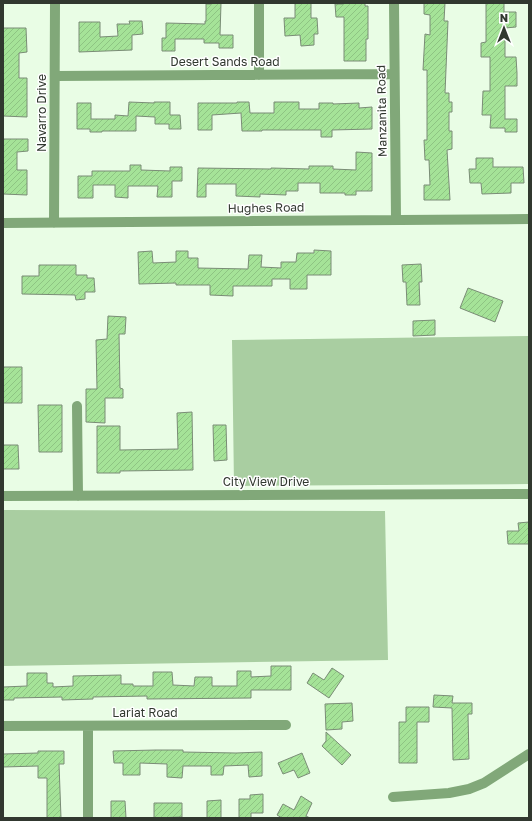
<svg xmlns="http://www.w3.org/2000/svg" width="532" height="821" viewBox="0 0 532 821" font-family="'Golos Text',sans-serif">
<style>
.green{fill:#a9cea1}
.building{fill:url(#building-hatch);stroke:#7a8c76}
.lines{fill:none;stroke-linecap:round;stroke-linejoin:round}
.minor{stroke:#81a879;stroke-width:10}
.labels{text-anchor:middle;stroke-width:3;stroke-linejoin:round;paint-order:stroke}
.street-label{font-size:12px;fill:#31382f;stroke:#fff}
</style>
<defs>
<pattern id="building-hatch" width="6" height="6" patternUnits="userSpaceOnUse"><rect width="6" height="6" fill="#a5e398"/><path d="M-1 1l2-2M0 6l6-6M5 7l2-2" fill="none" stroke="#8ec483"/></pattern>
</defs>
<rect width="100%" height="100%" fill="#e9fde5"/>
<path class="green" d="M529,336V484L234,486L232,340Z
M3,510L385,511L388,660L3,666Z"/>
<path class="building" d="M211,3H221L220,35H233V48H219V43H204V39H175V51H162V38H166V23L205,24V21H206V4H211Z
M295,3H311V18H317L318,34H314V45L301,46L300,35L285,36L284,18H295Z
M343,3H365V6H368V39H366V61H344V17H336L335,4H343Z
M424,3H445L444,21H448L445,93H449V102H452V112H449V131H452V149L447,150L450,200H424V185H430L429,160H425L424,140H427V70H423L425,34L430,35V15L424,14Z
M486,3H504V12H516V27L505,28V57H516L517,73V86H505V119H517V132H505V128H490L491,115H482L483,91H490V57H481V43L486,42Z
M129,21H142L143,34L132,35V50L79,52V22H100V37L118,36L117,24H130Z
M3,28H26L27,52L19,53V78H27V117L3,116Z
M129,102L154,103V102H170V115H180L181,129H169V124H155V117L136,116V131H102V132H90V129H77V103H91V119H115V115L128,116Z
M237,102H249L250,113H274V102H299V109H319V103H333V104L359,103V108L372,107V129L332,130V137H321V130H262V131H242L241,113L212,115V130H198V103H237Z
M3,139H28V151L17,152V170H27V195L3,194Z
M356,152L372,153V191H356V195H345V193H320V183H298V191H286V195L260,194V197L236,196V184H206V197H197L198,168L271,169V168L309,169V166H333V169L356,170Z
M476,158H493V167H523L524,183H511V193L482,194L481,183H470L469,169H476Z
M130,165H141V170L170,171V167H182V181H172V197H157L158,186H128V198L115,197V185H93V198H78V176H92V171H130Z
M314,250L331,251V275H307V289H290V279H272V286H233V296L210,295V285H176V283L139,284L138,252L152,251L153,263L176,262V251H188V258H198V268L248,269L249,255H262L261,267L281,268V262H296L297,253H314Z
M421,264L422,282H419L420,305H407L406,282H403L402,265Z
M39,265H76V275H87V278H94L95,292H85V299L76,300L75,295L22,294V276H39Z
M468,288L503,301L495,322L460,308Z
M108,316L126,317L125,334H119L120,388L123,389V398H105V423L86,422V389H97L96,340L107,339Z
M435,320V335L413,336V321Z
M3,367H22V403H3Z
M38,405H62V452H39Z
M192,412L193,470L120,471V473H97V426H120V450L178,449L177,413Z
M213,425H226L227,460L214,461Z
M3,445H18L19,469H3Z
M529,522V544H508L507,531H519L518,523Z
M271,666H291V690H251V698L147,699V696L93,697V699L62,700V697L14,698V700H3V687L27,686V673H47V683H53V687L73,686V676L121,675V684H133V686H153V672H172L173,685L194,686L195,677H212V686H237V671H251V677L271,676Z
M332,668L344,676L329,698L307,683L313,673L324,680Z
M434,695L453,696L452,703H472V714H468L469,759L453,760L452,708L433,707Z
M352,703L353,721L342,722V729L326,730L325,704Z
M406,707H429V722H417V763H399V722H406Z
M326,732L351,755L342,765L322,746L326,741Z
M156,750H183V752L236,753L262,752V776L249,777L248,765L224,766L223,775H211V766H183L182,778L167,777V764L140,763V775H123V763H114L113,751Z
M38,751H64V764H59L61,818H47V778H38V766L3,767V754L38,753Z
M302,753L310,773L298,778L294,770L283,774L278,763Z
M263,794V813H251V818H239V799H250V795Z
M301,796L312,803L306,816L310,818H282L277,815L283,804L294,810Z
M221,800V818H207V801Z
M111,801H125L126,818H111Z
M154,803H182V817L154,818Z"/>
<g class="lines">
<path class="minor" d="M394,3L396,220
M259,75V3
M55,76L394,74
M3,223L529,219
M54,223L55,3
M77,406L78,496
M3,496L529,494
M3,726L286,725
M88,726V818
M393,797L449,793L469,789L484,783L529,754"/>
</g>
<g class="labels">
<g class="street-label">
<text x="225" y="66">Desert Sands Road</text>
<text transform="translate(382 111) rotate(-91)" y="4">Manzanita Road</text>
<text transform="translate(42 113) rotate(-90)" y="4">Navarro Drive</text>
<text transform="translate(266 208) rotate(-1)" y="4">Hughes Road</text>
<text x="266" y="486">City View Drive</text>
<text x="145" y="717">Lariat Road</text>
</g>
</g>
<rect width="532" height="821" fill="none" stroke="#31382f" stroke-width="8"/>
<g transform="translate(504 28)" stroke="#ffffff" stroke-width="3" paint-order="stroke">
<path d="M0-3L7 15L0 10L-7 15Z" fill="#31382f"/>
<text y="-6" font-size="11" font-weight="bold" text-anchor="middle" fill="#31382f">N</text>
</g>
</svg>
